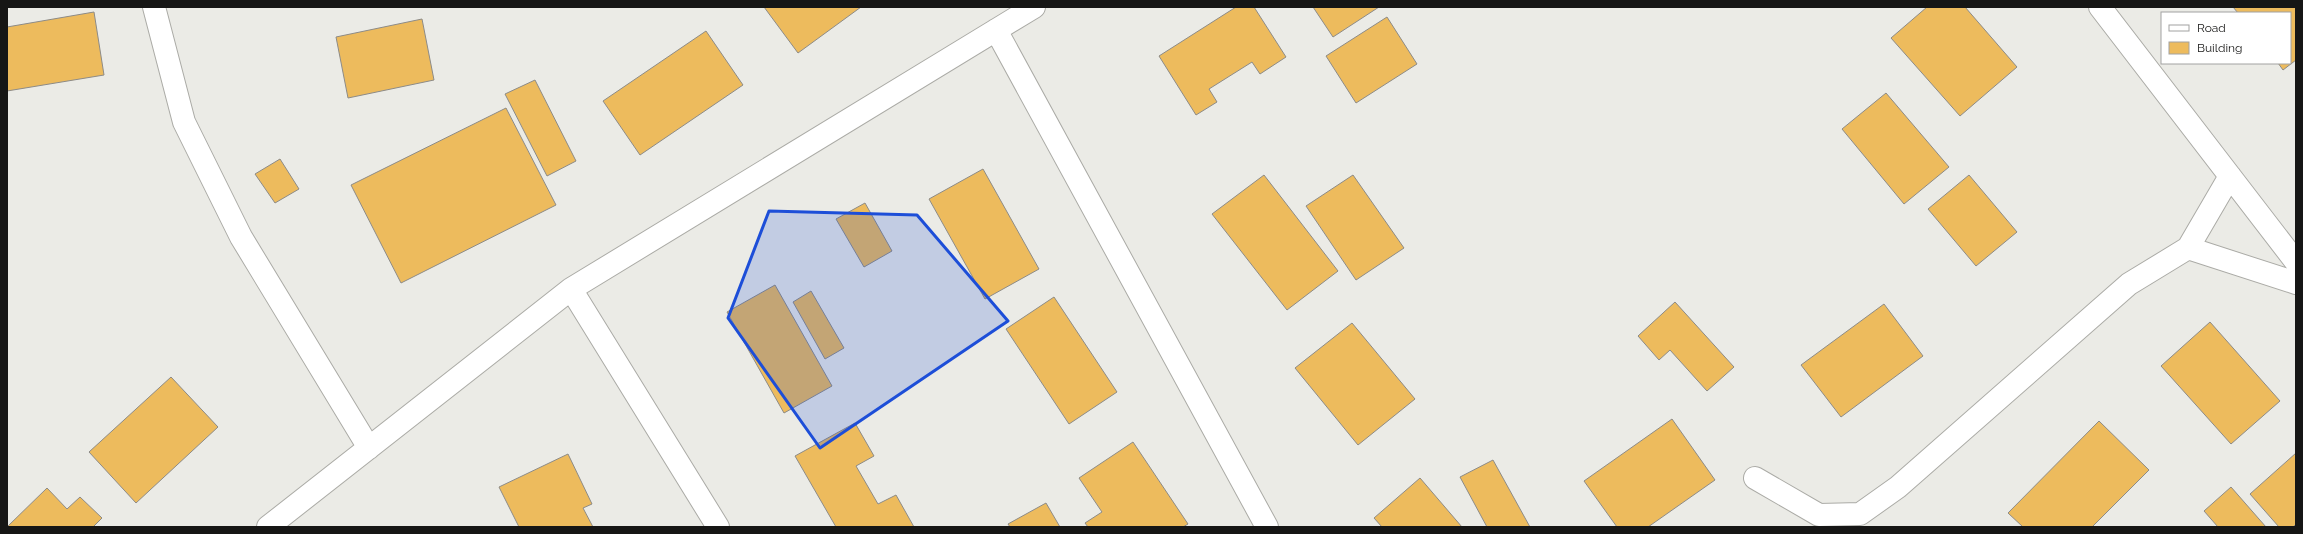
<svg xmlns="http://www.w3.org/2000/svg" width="2303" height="534" viewBox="0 0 2303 534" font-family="Raleway,sans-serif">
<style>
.building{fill:#edbb5d;stroke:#8d8b87}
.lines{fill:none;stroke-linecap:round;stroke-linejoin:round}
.minor-casing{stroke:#ababa6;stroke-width:24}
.minor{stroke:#fff;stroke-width:22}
.marked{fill:#1d4ed8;fill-opacity:0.2;stroke:#1d4ed8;stroke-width:3;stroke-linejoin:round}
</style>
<rect width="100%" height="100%" fill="#ebebe6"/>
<path class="building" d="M764,7H861L798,53Z
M1236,7H1254L1286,57L1260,74L1252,62L1209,89L1217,102L1196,115L1159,56Z
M1313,7H1379L1333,37Z
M1927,7H1965L2017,67L1960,116L1891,38Z
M2233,7H2296V60L2283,70L2278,63H2290V13H2238Z
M94,12L104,75L7,91V27Z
M1387,17L1417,64L1356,103L1326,56Z
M422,19L434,80L348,98L336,37Z
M706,31L743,85L640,155L603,101Z
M535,80L576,161L547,176L505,94Z
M1886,93L1949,167L1904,204L1842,129Z
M506,108L556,205L401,283L351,185Z
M280,159L299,189L275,203L255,174Z
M983,169L1039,269L985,299L929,199Z
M1264,175L1338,271L1287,310L1212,214Z
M1353,175L1404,248L1356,280L1306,206Z
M1969,175L2017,232L1976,266L1928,209Z
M865,203L892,251L864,267L836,219Z
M775,285L832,386L784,413L727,312Z
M811,291L844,348L825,359L793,302Z
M1054,297L1117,392L1069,424L1006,329Z
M1675,302L1734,367L1707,391L1670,350L1659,360L1638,336Z
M1884,304L1923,356L1841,417L1801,365Z
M2210,322L2280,401L2231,444L2161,366Z
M1352,323L1415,399L1358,445L1295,368Z
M171,377L218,427L136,503L89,452Z
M1672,419L1715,480L1648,527H1617L1584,481Z
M2099,421L2149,470L2092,527H2023L2008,513Z
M855,423L874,456L856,466L878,504L896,495L914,527H836L795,456Z
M1133,442L1188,524L1183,527H1088L1085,523L1102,512L1079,478Z
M2296,453V524L2293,527H2279L2250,494Z
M568,454L592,504L583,508L593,527H519L499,487Z
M1493,460L1530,527H1487L1460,477Z
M1420,478L1462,527H1382L1374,518Z
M2231,487L2266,527H2218L2204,511Z
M47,488L67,509L80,497L102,518L93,527H7Z
M1046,503L1060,527H1010L1008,524Z"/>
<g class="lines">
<defs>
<path id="minor" d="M154,7L184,122L241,237L369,448
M2100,7L2296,262
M996,30L1267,527
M2188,248L2296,283
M571,289L718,527
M1755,478L1819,515L1860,514L1898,487L2129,284L2188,248L2230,176
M268,527L571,289L1034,7"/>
</defs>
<use href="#minor" class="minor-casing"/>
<use href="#minor" class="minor"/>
</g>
<path class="marked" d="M769,211L917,215L1008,321L820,448L728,318Z"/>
<rect width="2303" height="534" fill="none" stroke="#161615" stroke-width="16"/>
<rect x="2161" y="12" width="130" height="52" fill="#ffffff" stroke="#a2a2a1"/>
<rect x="2169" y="25" width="20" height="6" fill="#ffffff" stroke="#a2a2a1"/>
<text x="2197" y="32" font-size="12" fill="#161615">Road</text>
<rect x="2169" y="42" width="20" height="12" fill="#edbb5d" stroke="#a2a2a1"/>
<text x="2197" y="52" font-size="12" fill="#161615">Building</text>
</svg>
